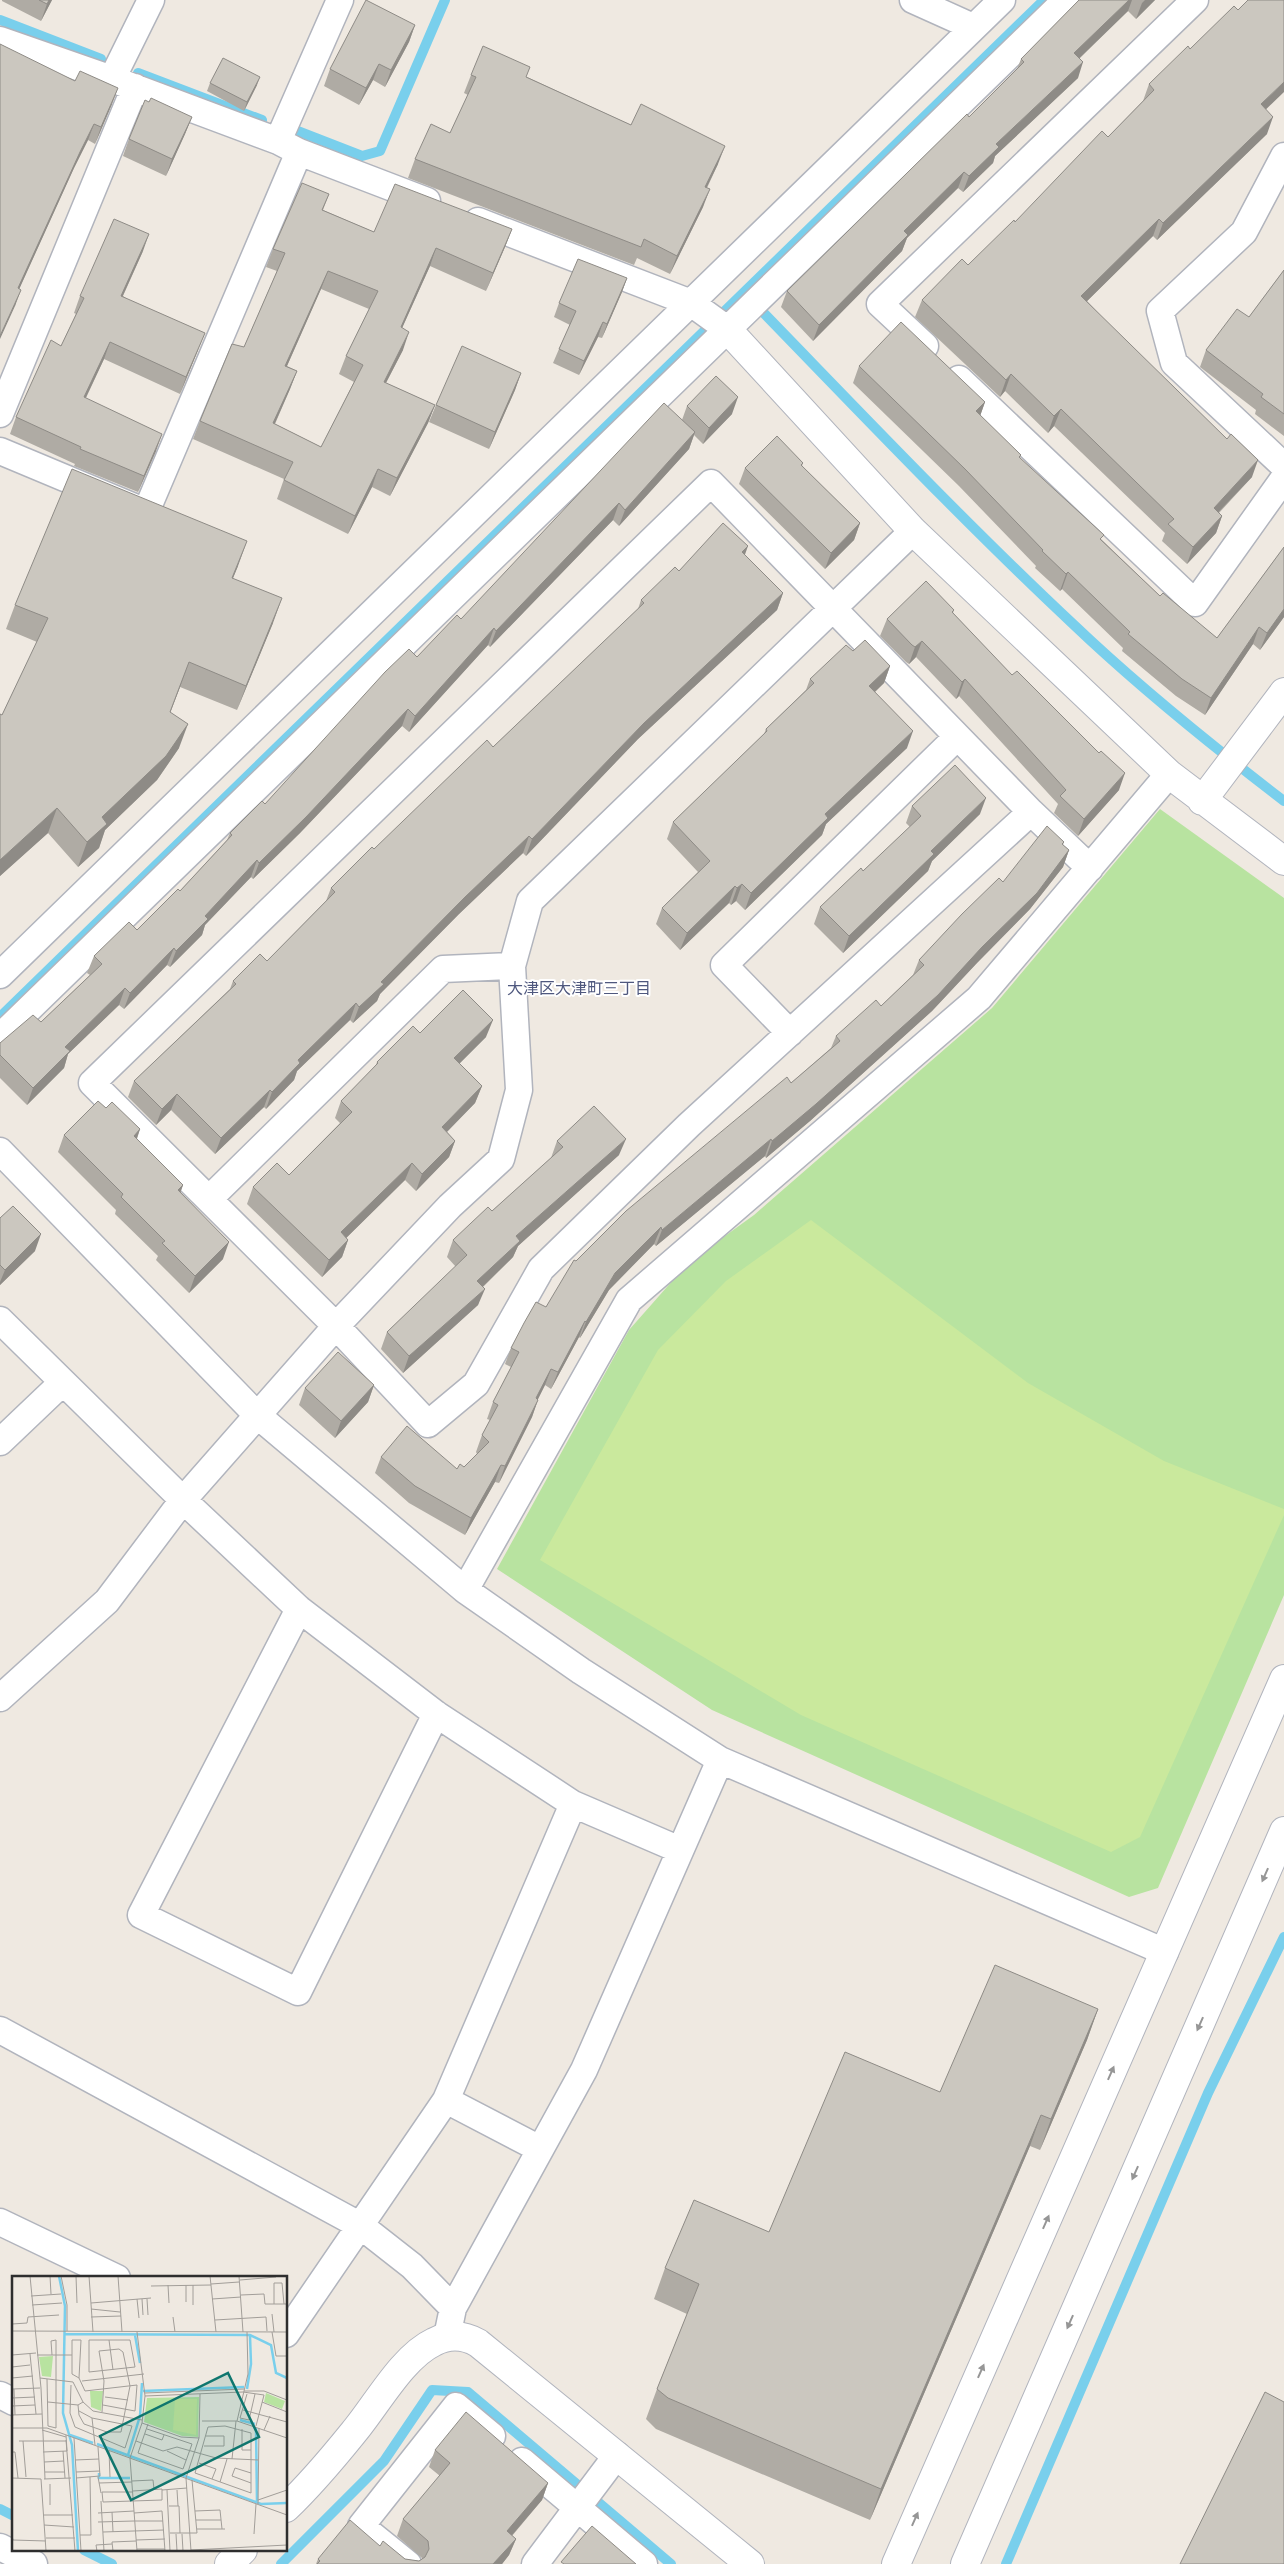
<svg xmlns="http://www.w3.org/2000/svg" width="1284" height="2564" viewBox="0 0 1284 2564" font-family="'Archivo Narrow','Noto Sans JP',sans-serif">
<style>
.green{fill:#b8e3a0}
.pitch{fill:#cae99d}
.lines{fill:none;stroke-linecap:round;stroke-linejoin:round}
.stream{stroke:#79cfec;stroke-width:10}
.street-casing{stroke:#b1b4bd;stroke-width:29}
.secondary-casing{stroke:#b1b4bd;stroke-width:30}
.street{stroke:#fff;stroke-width:26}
.secondary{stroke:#fff;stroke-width:28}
.wall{fill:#afaba4;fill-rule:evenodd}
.shaded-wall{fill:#8e8b86}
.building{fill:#cbc7bf;stroke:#8e8b86;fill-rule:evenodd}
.oneway{fill:#969696}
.labels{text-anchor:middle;stroke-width:4;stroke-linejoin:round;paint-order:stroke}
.neighbourhood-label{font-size:16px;fill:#4f587e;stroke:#fff}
.inset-river{fill:none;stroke:#79cfec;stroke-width:2.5}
.inset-road{fill:none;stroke:#a29e99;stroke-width:1}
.view{fill:#0f766e;fill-opacity:0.15;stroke:#0f766e;stroke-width:2.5}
.inset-edge{fill:none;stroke:#2e2e2e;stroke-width:2.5}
</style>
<rect width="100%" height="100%" fill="#efe9e1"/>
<path class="green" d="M1160,809L1284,898V1595L1158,1888L1129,1897L712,1710L497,1569L629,1330L689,1262L754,1215L992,1008Z"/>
<path class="pitch" d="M811,1220L1028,1383L1164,1461L1284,1509V1515L1140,1837L1111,1852L801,1715L540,1560L658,1350L726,1281Z"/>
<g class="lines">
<path class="stream" d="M0,20L101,59
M138,73L262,120
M295,130L362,156L380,151L445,0
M754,303C859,411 963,521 1073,624C1139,687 1211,745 1284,801
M0,1017L1044,0
M0,2509L14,2516
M84,2550L112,2564
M281,2564L384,2461L432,2390L468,2392L671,2564
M1006,2564L1208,2093L1284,1937"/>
<defs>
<path id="street" d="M913,0L973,27
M0,40L112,79L278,141L299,152L427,201
M112,79L151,0
M278,141L340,0
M1284,156L1244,232L1160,311L1174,363L1284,466
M478,221L691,303L727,329
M925,346L880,304L1195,0
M959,379L1195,603L1284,478
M0,414L135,87
M0,451L146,512L299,152
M1031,812L689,1125L541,1269L476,1384L428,1424L336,1326L92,1083L711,483L1031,812L1090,868
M0,975L1002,0
M790,1033L724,965L957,737
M0,1037L1066,0
M0,1151L257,1415L465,1590L581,1671L720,1760L1165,1952
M209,1199L443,969L512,966
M0,1320L183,1500L299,1609L436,1714L573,1804L446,2100L286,2334
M0,1442L62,1383
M465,1590L629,1300L979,998L1169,774
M299,1609L141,1915L298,1992L436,1714
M0,1698L107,1601L183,1500L336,1326L450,1206L501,1159L519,1090L512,966L530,901L913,531
M573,1804L680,1850
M0,2030L361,2226L412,2266L453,2308
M446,2100L540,2149
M0,2222L117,2278
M447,2337L453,2308L584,2070L720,1760
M0,2395L14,2402
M522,2461L644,2564
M0,2547L34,2564
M408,2564L361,2526L456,2406L492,2436
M535,2564L617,2455"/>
<path id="secondary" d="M727,329L913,531L1169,774L1284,861
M1202,801L1284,692
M286,2508C310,2485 332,2459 353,2433C376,2406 402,2357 434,2342C449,2334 464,2335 478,2343L750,2564
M229,2564L243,2550
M896,2564L1284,1679
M965,2564L1284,1831"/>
</defs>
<use href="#street" class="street-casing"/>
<use href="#secondary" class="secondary-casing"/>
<use href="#street" class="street"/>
<use href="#secondary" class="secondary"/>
</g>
<path class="wall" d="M2,0H52L41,21L2,1Z
M1079,0H1155L1136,19L1128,11L1080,58L1078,78L995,156L993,163L963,192L958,188L907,238L902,251L813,341L781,307L787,291L969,117L1017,69L1021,59Z
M415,25L409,42L385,87L373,80L359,105L324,86L330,69Z
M0,44L112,104L95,144L88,140L74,168L19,289L15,306Z
M1190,49L1266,110L1267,134L1157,240L1153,236L1087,301L1252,477L1219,513L1222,516L1216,533L1187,564L1162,541L1165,533L1054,426L1048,433L1005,391L1000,397L915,317L922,300L968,265L1108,137L1143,101L1149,84Z
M471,75L527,77L631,125L718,164L707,188L703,207L670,274L637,258L634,265L408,178L415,159L450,133L468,95L464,93Z
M210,83L257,85L244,111L207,91Z
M192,117L185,134L166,176L123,156L129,139Z
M329,194L323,210L374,232L512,229L505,247L486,291L430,266L402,328L403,350L386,383L435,405L428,423L390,496L372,487L348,534L277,499L284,479L193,439L200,421L244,347L277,271L266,267L273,249ZM321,289L369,309L346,356L339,374L354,382L321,447L275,424L290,389L297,371L287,366Z
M143,251L123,296L198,350L180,394L104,359L86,398L156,451L138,492L74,466L75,464L10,434L16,417L61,346L76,314L74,313L80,296Z
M1284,270V436L1255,414L1256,410L1200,367L1206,350L1249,317Z
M627,278L622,292L602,338L598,337L579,375L553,363L559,349L570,325L554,317L559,303Z
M859,366L985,402L980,416L1021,455L1020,458L1102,540L1160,596L1217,638L1284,547V617L1260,650L1253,644L1205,715L1176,696L1122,651L1123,648L1062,589L1060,591L1035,568L1036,566L959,486L853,383Z
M521,373L515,390L489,449L429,422L436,405Z
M687,406L732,414L703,444L694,435L689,449L619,526L613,520L490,647L488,645L409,732L402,726L300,833L253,879L251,877L205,925L202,935L170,967L167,965L124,1009L119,1005L68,1054L64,1068L27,1105L0,1078V1043L41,1022L90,975L87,973L94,956L137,930L180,891L227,840L230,833L265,804L417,657L461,619L682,420Z
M803,463L802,466L860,523L854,540L825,569L739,484L745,468Z
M745,555L783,593L777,610L638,739L526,856L523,853L459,914L380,994L377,1001L353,1023L350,1020L297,1071L294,1080L266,1109L264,1107L215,1154L171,1110L156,1125L128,1097L134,1081L230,989L233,981L267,961L326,901L331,888L374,849L493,747L638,609L641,600L679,571Z
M238,566L233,578L273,623L237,710L180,687L170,712L179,748L157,780L105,830L99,848L78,867L48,833L0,876V714L2,715L37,642L6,629L15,605Z
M954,610L953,613L1119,790L1078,836L1054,813L1058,804L959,696L956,699L916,657L909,664L906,662L880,636L887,619Z
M853,651L890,666L884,683L875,692L907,748L826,824L822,835L745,910L736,901L731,905L729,903L680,950L656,924L662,908L698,872L667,839L673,822L764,734L766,729L806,690L810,679Z
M912,806L980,814L932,861L928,871L843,953L814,924L820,907L863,871L910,827L906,823Z
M1064,842L1063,845L1069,850L1063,867L1030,909L976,964L932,1011L810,1121L766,1158L765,1156L656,1246L654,1244L609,1290L580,1338L579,1337L551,1389L545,1385L538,1399L532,1417L499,1483L495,1482L465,1535L409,1503L375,1473L381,1457L457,1469L464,1467L477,1454L476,1452L482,1435L490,1420L487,1419L493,1402L511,1367L505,1364L511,1348L546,1307L576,1261L791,1083L831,1048L836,1036L881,1006L913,975L919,960L1003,882Z
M420,1033L486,1037L459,1064L482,1086L475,1103L447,1132L455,1141L449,1157L416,1191L405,1180L346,1238L348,1240L342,1257L322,1277L247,1204L253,1187L289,1175L340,1123L335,1118L341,1101L375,1067L377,1062Z
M106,1108L140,1129L137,1139L183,1185L180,1193L223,1259L189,1293L156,1260L158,1256L115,1214L116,1210L58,1152L64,1135Z
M557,1141L619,1155L518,1246L513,1257L483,1287L478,1305L403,1373L381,1349L387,1332L456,1267L447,1257L453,1240L492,1211L551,1158Z
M0,1218L35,1251L0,1285Z
M374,1385L368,1402L335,1438L299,1405L305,1388Z
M1098,2009L1087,2040L1040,2150L1030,2146L870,2520L656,2429L646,2419L657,2389L687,2314L654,2299L665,2268L769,2232L940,2092Z
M435,2450L548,2483L542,2500L512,2536L516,2539L509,2555L502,2564H316L318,2559L380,2546L405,2559L419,2561L422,2559V2558L397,2536L403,2519L440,2476L429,2467Z"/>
<path class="shaded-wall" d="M49,0H52L41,21L47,4Z
M1129,0H1132L1128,11L1068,69L1074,53Z
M1145,0H1155L1136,19L1142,3Z
M415,25L409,42L385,87L391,70Z
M1083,62L1078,78L995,156L993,163L963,192L969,176L996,144Z
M379,64L373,80L359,105L366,88Z
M260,77L257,85L244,111L247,102Z
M1284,82V92L1254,121L1261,104Z
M118,88L112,104L95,144L101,127Z
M192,117L185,134L166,176L172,159Z
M1273,117L1267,134L1157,240L1163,223Z
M94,124L88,140L74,168L12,305L18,288L80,152Z
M725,146L718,164L698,205L705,187Z
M964,172L958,188L907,238L902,251L813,341L819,325L904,231Z
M710,189L703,207L670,274L677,256Z
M1159,219L1153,236L1075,313L1081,296Z
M512,229L505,247L486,291L493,273Z
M149,234L143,251L115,313L121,296Z
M436,248L430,266L394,346L401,327Z
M328,271L321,289L279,384L285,366Z
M627,278L622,292L602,338L607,324Z
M21,290L15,306L0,339V336Z
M603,322L598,337L579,375L584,361Z
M409,332L403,350L377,400L384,382Z
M205,333L198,350L180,394L186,377Z
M110,342L104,359L78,414L84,397Z
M297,371L290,389L267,441L273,423Z
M521,373L515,390L489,449L495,432Z
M1011,374L1005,391L1000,397L1006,380Z
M738,397L732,414L703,444L709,428Z
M985,402L979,419L976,411Z
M435,405L428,423L390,496L397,478Z
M1061,409L1054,426L1048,433L1054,416Z
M695,432L689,449L619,526L625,510Z
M162,434L156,451L138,492L144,476Z
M1258,460L1252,477L1207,524L1214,508Z
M378,469L372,487L348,534L355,516Z
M619,503L613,520L490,647L496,631Z
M1222,516L1216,533L1187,564L1193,547Z
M860,523L854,540L825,569L831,553Z
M247,541L238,566L223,602L232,578Z
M748,546L742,563V552Z
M1068,572L1062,589L1060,591L1066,574Z
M783,593L777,610L638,739L526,856L532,839L644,723Z
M282,598L273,623L237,710L246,686Z
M1284,609V617L1260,650L1267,633Z
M1259,627L1253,644L1205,715L1211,698Z
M494,628L488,645L409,732L415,716Z
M922,641L916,657L909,664L915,647Z
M189,662L180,687L161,737L170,712Z
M890,666L884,683L863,703L869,686Z
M965,679L959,696L956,699L962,682Z
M408,709L402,726L300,833L253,879L259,863Z
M188,724L179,748L157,780L105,830L99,848L78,867L87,842L102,817Z
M913,731L907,748L826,824L822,835L745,910L751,893L825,814Z
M1125,773L1119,790L1078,836L1084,819Z
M986,798L980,814L932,861L928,871L843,953L849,936L931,851Z
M57,808L48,833L0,876V860Z
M529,836L523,853L459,914L380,994L377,1001L353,1023L359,1007L381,982L465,897Z
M1069,850L1063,867L1030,909L976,964L932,1011L810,1121L766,1158L772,1141Z
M257,860L251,877L205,925L202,935L170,967L176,951L205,916Z
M742,884L736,901L731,905L737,888Z
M735,886L729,903L680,950L687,933Z
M174,948L167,965L124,1009L130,993Z
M125,988L119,1005L68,1054L64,1068L27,1105L33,1088L65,1047Z
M356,1003L350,1020L297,1071L294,1080L266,1109L272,1092L298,1060Z
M493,1020L486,1037L448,1075L454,1058Z
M482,1086L475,1103L435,1144L442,1127Z
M270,1090L264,1107L215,1154L221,1138Z
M177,1094L171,1110L156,1125L162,1109Z
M140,1129L134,1146V1136Z
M626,1139L619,1155L518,1246L513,1257L471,1298L477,1281L516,1236Z
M771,1139L765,1156L656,1246L662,1230Z
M455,1141L449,1157L416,1191L422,1174Z
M412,1163L405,1180L335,1249L341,1232Z
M183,1185L177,1202L178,1190Z
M661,1227L654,1244L609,1290L580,1338L586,1322L615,1273Z
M41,1234L35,1251L0,1285V1282L5,1270Z
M348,1240L342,1257L322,1277L329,1260Z
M229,1242L223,1259L189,1293L195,1276Z
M485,1289L478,1305L403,1373L409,1356Z
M585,1321L579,1337L551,1389L558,1372Z
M551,1369L545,1385L530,1415L536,1398Z
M374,1385L368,1402L335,1438L341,1421Z
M538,1400L532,1417L499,1483L505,1466Z
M501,1465L495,1482L465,1535L471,1518Z
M1098,2009L1087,2040L1040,2150L1051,2119Z
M1041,2115L1030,2146L870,2520L881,2489Z
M548,2483L542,2500L501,2548L507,2531Z
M516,2539L509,2555L502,2564H493Z"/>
<path class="building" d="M39,0H49L47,4Z
M366,0L415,25L391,70L379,64L366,88L330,69Z
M1079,0H1129L1074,53L1083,62L996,144L999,147L969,176L964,172L904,231L908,235L819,325L787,291L967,114L969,117L1024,62L1021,59Z
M1248,0H1284V82L1261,104L1273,117L1163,223L1159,219L1081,296L1227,439L1231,434L1258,460L1214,508L1222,516L1193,547L1168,524L1174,519L1061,409L1054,416L1011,374L1006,380L922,300L962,259L968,265L1014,220L1015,222L1102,131L1108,137L1154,90L1149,84L1188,46L1190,49L1234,6L1238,10Z
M0,44L75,81L80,71L118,88L101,127L94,124L80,152L18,288L21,290L0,336Z
M483,46L530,67L526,77L631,125L641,104L725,146L705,187L710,189L677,256L644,239L641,247L415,159L431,124L450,133L476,77L471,75Z
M223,58L260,77L247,102L210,83Z
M151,98L192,117L172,159L129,139L145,100L149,102Z
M302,183L329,194L322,210L374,232L395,184L512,229L493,273L436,248L401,327L409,332L384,382L435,405L397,478L378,469L355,516L284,480L293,462L200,421L232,344L244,347L285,253L273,249ZM328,271L378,291L346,356L363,365L321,447L273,423L297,371L285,366Z
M114,219L149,234L121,296L205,333L186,377L110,342L84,397L162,434L144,476L80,449L81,447L16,417L51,340L61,346L84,298L80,296Z
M578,259L627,278L607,324L603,322L584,361L559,349L576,311L559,303Z
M1284,270V414L1261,397L1263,394L1206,350L1237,309L1249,317Z
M901,322L985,402L976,411L1021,455L1019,457L1104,535L1100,539L1160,596L1163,593L1217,638L1284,547V609L1267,633L1259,627L1211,698L1182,679L1128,634L1130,632L1068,572L1066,574L1042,551L1043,550L965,469L859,366Z
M462,346L521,373L495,432L436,405Z
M716,376L738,397L709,428L687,406Z
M664,403L695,432L625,510L619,503L496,631L494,628L415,716L408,709L306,817L259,863L257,860L205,916L208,919L176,951L174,948L130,993L125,988L65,1047L70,1051L33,1088L0,1055V1043L33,1015L41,1022L102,964L94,956L129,922L137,930L178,889L180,891L232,835L230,833L262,801L265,804L385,672L409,649L417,657L457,615L461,619Z
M777,436L803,463L801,465L860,523L831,553L745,468Z
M72,469L247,541L232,578L282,598L246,686L189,662L170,712L188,724L166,756L102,817L107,824L87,842L57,808L0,860V714L2,715L48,618L15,605Z
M723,523L748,546L742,552L783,593L644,723L532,839L529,836L465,897L381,982L384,984L359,1007L356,1003L298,1060L300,1063L272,1092L270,1090L221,1138L177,1094L162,1109L134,1081L236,984L233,981L260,954L267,961L335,892L331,888L372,847L374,849L487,740L493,747L644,603L641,600L675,567L679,571Z
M926,581L954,610L952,612L1012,675L1017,671L1099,753L1101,751L1125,773L1084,819L1060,796L1066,790L965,679L962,682L922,641L915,647L912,645L887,619Z
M865,640L890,666L869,686L913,731L825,814L828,818L751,893L742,884L737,888L735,886L687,933L662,908L710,861L673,822L767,731L766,729L814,683L810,679L846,645L853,651Z
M955,765L986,798L931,851L934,854L849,936L820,907L861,868L863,871L921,816L912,806Z
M1047,826L1064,842L1062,844L1069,850L1037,893L982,947L938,995L816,1104L772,1141L771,1139L662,1230L661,1227L615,1273L586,1322L585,1321L558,1372L551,1369L536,1398L538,1400L505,1466L501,1465L471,1518L415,1486L381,1457L407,1426L457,1469L460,1464L464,1467L489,1442L482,1435L498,1405L493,1402L519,1352L511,1348L524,1323L536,1302L546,1307L574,1260L576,1261L626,1211L787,1077L791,1083L840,1041L836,1036L876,1000L881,1006L924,965L919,960L962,914L999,878L1003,882Z
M463,990L493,1020L454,1058L482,1086L442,1127L455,1141L422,1174L412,1163L341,1232L348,1240L329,1260L253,1187L277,1163L289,1175L352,1112L341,1101L378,1063L377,1062L413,1026L420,1033Z
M98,1101L106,1108L112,1102L140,1129L134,1136L183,1185L178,1190L229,1242L195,1276L162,1243L165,1241L121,1197L123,1194L64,1135Z
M594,1106L626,1139L516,1236L520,1241L477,1281L485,1289L409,1356L387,1332L467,1255L453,1240L488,1207L492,1211L563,1147L557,1141Z
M13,1206L41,1234L5,1270L0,1265V1218Z
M338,1352L374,1385L341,1421L305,1388Z
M995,1965L1098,2009L1051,2119L1041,2115L881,2489L668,2398L657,2389L699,2284L665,2268L694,2200L769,2232L845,2052L940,2092Z
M1265,2392L1284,2402V2564H1180Z
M466,2412L548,2483L507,2531L516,2539L493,2564H317L320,2561L318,2559L350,2520L380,2546L383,2541L405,2559L419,2561L425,2557L429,2549L428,2541L403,2519L450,2463L435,2450Z
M592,2526L636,2564H564L561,2562Z"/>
<defs><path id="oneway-solid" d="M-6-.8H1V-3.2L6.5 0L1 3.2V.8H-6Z" transform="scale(1.25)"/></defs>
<g class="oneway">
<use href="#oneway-solid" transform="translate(1265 1875) rotate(114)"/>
<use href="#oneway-solid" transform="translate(1200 2024) rotate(114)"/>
<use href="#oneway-solid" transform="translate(1111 2073) rotate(-66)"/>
<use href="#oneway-solid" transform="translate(1135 2173) rotate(114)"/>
<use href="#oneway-solid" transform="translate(1046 2222) rotate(-66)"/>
<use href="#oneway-solid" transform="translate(1070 2322) rotate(114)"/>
<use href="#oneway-solid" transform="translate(981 2371) rotate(-66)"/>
<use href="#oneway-solid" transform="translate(915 2519) rotate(-66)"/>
</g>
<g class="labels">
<g class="neighbourhood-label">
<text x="579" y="994">大津区大津町三丁目</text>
</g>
</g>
<g transform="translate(12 2276)">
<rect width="275" height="275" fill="#efe9e1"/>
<path d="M41,80L39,101L30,100L27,81ZM78,115H91L89,135L79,131ZM254,117L273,125L270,133L252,126ZM187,121L186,161L170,160L132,146L135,122Z" fill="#b8e3a0"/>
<path d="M163,123H185L184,159L161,154Z" fill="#cae99d"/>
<path class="inset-river" d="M47,0L53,30L51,137L60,169L66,275M52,58L238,59L259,69L264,97L275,102M123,59L128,87M235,113L239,88L238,60M131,115L232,111M228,144L243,148M244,152L245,225M58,159L81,167M85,168L249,228L275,227M116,179L128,140L130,107M87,197V202H118"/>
<path class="inset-road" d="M18,0L29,112L33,203M38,0L39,18M49,0L55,29V55M64,0L65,27M77,0L81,56M106,0L110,56M198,0L204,56M227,0L231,56M228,4L264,1M199,8L227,6M156,9L157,27M174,9V26M139,10L199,9M229,19L252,18L253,28H275M19,20L49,18M125,23L127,42M130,23L131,39M135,23L136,39M200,23L229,21M79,27L139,22M262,28V7H270L272,28M20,29L50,27M181,29V9M79,33L108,36M260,38L262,56M79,41L109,40M161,41L163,56M203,44L254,41L255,55M0,48L15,47L16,41L47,39M0,55L275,56M260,56L264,80H275M77,64H118L123,91L77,96ZM97,64L101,94M18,78L24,138M0,79L24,77M25,79H60M0,91L18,89M0,102L21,100M28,102L61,106L71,126L81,135L130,144M67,102L69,64H60V98L67,102L73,115L125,109L123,135L91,129M35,103L36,150L44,152V64L39,65L40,79M70,105L132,98M59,109L58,137L63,151L113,172L120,150L80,142L67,135M0,113L28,112M2,113L3,139M232,115H252L275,124M133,117L232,113M235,118L228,142L237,144L243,118M133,120L231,116L252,119M93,121L116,124M0,122L23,121M36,126L66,129M71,126L66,129L67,139L72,148L95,156H109L118,110L111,76L107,73M250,126L275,136M0,130L23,129M231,134L275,146M90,136L92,105L87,75L107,73M0,139L30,138M80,142L83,169M190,145H225L275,162M225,145L236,98L235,56M130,147L169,161L187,162M244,150L252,119M196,151L213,150L239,157V217L183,197ZM0,152H35L275,239M135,153L180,168L171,193L126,177L136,148M230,153V174H239M30,154L54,161M252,154L258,140M133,158L150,164L152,159M62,162L69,275M54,164L63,275M7,165H54M11,165L14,201M124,165L151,175L165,171L204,182L246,184M192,170H212V160H194M51,175L53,202M97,175L98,201M155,175L174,184M0,176H3L6,202M31,176L55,175L54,159M220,183L224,145M63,184L87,183M32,186L52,185M187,187L204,193L200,203M33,196H53M64,196L88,195M86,201L89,217M0,202L29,203L34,275M64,202L88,200L86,171M32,203L59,202M120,205L141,204L142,213M208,206L215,183M87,207L120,206M239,207L220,200L223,192L239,197M38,208V229M150,214L175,212M155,214L158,275M165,214L166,230M121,216H90L91,226L150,224V213L121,215M246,224L275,214M89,225L92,275M246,228L247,152M157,230H167L168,257M183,235L208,234L210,253M100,236L101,256M86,237L122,235M122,237L150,235L153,275M32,239H61M184,244H209M122,245H151M86,246L122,245M32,249L62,251M185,253H213M91,256L152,254M158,257H185L180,204M164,258L165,275M170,258L171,275M242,258L244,228M68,259H79L78,201M0,260L1,264L34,265M34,262H63M124,264L153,263M125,273H153M179,274L275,269M85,275L84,269L100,268M101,275L100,266L124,265M125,275L118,182L130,147L133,120L125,56M179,275L174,202L187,162L188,118"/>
<path class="view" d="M216,97L247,161L119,224L88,160Z"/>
<rect width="275" height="275" class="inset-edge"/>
</g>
</svg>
